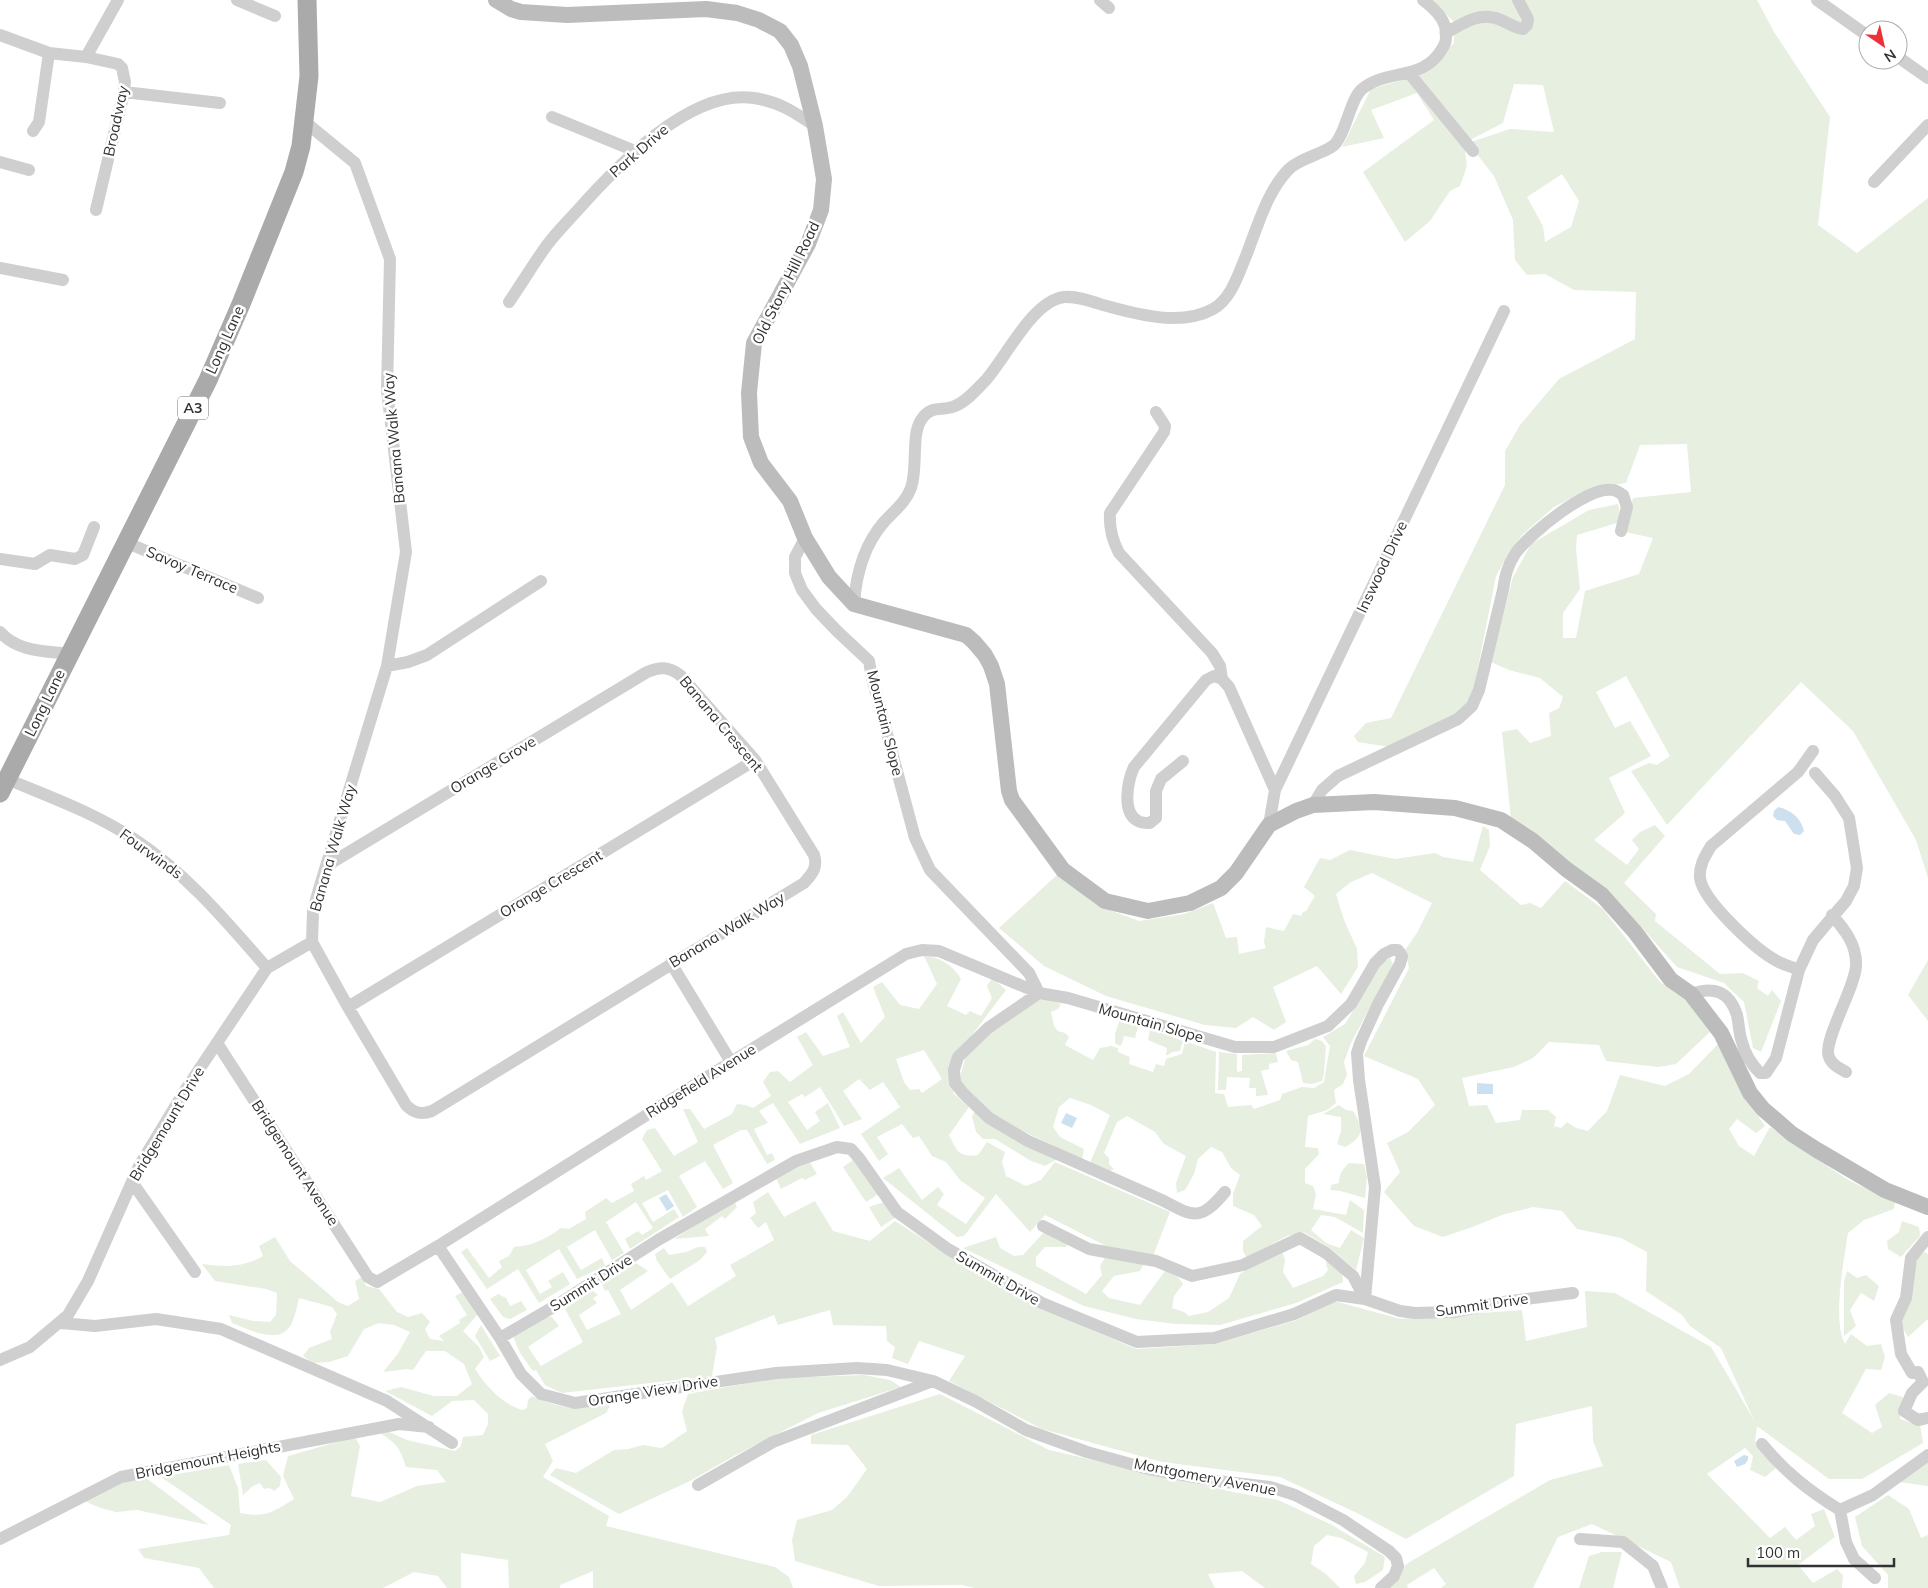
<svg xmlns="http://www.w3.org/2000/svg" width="1928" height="1588" viewBox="0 0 1928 1588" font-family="Mulish,sans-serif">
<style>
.green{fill:#e7efe0;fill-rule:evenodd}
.water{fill:#cce0ef}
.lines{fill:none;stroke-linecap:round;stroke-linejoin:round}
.street{stroke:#cfcfcf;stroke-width:12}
.secondary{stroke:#bcbcbc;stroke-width:16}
.primary{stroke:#aaa;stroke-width:19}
.labels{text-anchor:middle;stroke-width:5;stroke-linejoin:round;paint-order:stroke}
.shield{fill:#fff;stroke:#707070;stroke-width:1}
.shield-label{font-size:14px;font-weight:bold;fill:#323232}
.street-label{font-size:15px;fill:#323232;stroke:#fff}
</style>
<rect width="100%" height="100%" fill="#fff"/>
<path class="green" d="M1431,0H1757L1774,32L1830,117L1818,225L1857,253L1928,198V878L1916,840L1853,731L1801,682L1667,825L1631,771L1649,763L1657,765L1670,756L1626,676L1596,692L1615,728L1630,721L1651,756L1609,778L1625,813L1594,840L1627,865L1639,849L1632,840L1640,832L1655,825L1665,836L1624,883L1656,914L1655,921L1720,974L1743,973L1759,981L1757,988L1768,996L1772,990L1781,1001L1761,1052L1753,1048L1744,1002L1724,983L1677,967L1609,891L1511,819L1502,732L1517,729L1530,743L1551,736L1549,713L1559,708L1563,697L1540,678L1509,670L1491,662L1513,577L1531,544L1589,510L1618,504L1620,514L1617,523L1577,535L1576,549L1580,589L1563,613V638H1576L1585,591L1639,574L1653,538L1625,532L1633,498L1691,492L1687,444L1640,445L1626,483L1588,489L1554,507L1523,534L1509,552L1496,576L1474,687L1468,704L1455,717L1389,747L1358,742L1354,736L1366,723L1391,718L1505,485V451L1520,425L1559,379L1635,339L1636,292L1574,290L1545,274L1527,275L1515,260L1513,220L1494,176L1468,143L1510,129L1554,132L1543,85L1514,84L1503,123L1464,143L1467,166L1460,186L1450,191L1430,221L1405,242L1363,172L1434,120L1417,93L1371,110L1384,138L1342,147L1371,89L1423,74L1454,43L1453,21ZM1562,174L1579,201L1571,227L1545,242L1543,226L1527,197Z
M1483,826L1489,830L1490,846L1480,870L1521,905L1530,903L1541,908L1565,881L1603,909L1660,982L1688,1002L1710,1032L1676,1064L1658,1067L1606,1061L1599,1045L1549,1042L1533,1058L1514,1067L1462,1078L1469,1106L1487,1105L1496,1123L1520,1120L1522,1110H1548L1556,1117L1554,1126L1561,1128L1567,1122L1576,1128L1588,1131L1607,1111L1620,1075L1665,1086L1689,1074L1718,1044L1742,1093L1765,1126L1756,1133L1737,1119L1729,1129L1739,1146L1754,1156L1770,1127L1848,1180L1895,1202L1894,1209L1864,1220L1848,1233C1844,1259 1832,1321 1845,1344L1851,1334L1867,1346L1881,1344L1885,1357L1881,1370L1866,1369L1842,1413L1872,1433L1882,1427L1875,1405L1889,1393L1903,1397L1900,1419L1920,1425L1923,1443L1862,1479H1829L1757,1426L1755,1441L1776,1468L1765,1477L1750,1470L1753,1456L1745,1448L1707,1474L1770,1538L1785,1527L1796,1540L1815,1526L1811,1514L1824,1509L1835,1537L1798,1565L1813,1583L1837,1569L1843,1575L1842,1588H1680L1671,1562L1592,1524L1558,1537L1533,1588H1441L1446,1584L1434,1568L1407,1585L1408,1588H1389L1402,1568L1408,1563L1550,1480L1603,1466L1593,1441L1592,1406L1516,1424L1514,1476L1406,1539L1357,1513L1280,1477L1162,1462L1042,1429L949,1381L965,1356L919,1341L908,1364L892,1358L895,1347L887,1341L886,1326L833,1325L830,1310L778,1325L774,1315L715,1338L717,1347L712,1376L562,1393L545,1385L536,1370L533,1371L520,1353L513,1336L546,1316L552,1317L559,1326L528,1347L541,1366L583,1342L565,1309L592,1290L598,1295L593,1298L597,1303L579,1315L587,1330L621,1314L608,1290L605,1291L602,1285L636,1263L648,1271L620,1290L631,1310L672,1282L688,1306L736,1276L730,1265L774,1240L766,1222L758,1228L750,1218L756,1213L753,1202L768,1192L784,1217L815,1201L833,1231L870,1241L895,1221L951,1257L1085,1327L1136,1349L1215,1344L1297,1320L1334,1301L1401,1319L1522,1310L1526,1341L1587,1327L1585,1291L1615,1293L1711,1347L1754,1420L1721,1348L1690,1326L1682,1315L1646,1291L1647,1252L1621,1238L1577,1229L1562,1211L1533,1207L1502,1215L1475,1226L1443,1237L1414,1226L1384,1192L1400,1172L1387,1143L1408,1132L1435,1105L1418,1079L1364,1056L1409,968L1405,950L1417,933L1432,903L1372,873L1351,882L1336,894L1344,920L1357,949L1358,967L1341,994L1317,966L1273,987L1286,1022L1274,1030L1253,1017L1236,1028L1205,1025L1106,996L1044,966L999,928L1058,874L1096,905L1139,921L1184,914L1213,903L1226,938L1237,937L1239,954L1266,948L1264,942L1266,927L1284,931L1293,914L1301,916L1303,912L1306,911L1315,896L1304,887L1320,858L1330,860L1350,850L1395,859L1435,853L1443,857L1473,862Z
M924,956C940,957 953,965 961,979L947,1006L966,1015L970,1011L981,1016L992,998L987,986L992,978L1006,990L972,1035L949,1074L954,1094L969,1107L949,1135C957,1151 959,1158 978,1155L987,1142L1005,1152L1002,1162L1006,1176L1026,1186L1041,1180L1055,1162L1170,1212L1153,1256L1118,1252L1045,1215L1030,1232L996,1194L964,1236L957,1237L883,1178L899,1168L922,1200L938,1187L944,1194L937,1205L966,1224L985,1198L960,1180L946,1162L932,1156L919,1136L913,1138L902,1124L877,1137L888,1154L879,1161L861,1134L900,1107L883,1082L870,1090L859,1079L843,1091L862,1119L844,1126L820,1087L805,1097L802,1094L788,1102L807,1130L820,1121L815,1112L828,1103L840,1128L800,1144L773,1103L759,1111L768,1123L754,1129L767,1155L772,1153L775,1160L767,1164L747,1130H741L713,1145L733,1183L723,1189L705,1161L679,1176L697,1207L683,1217L668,1190L642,1203L653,1222L674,1209L679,1217L630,1249L625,1239L638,1231L642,1235L653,1228L636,1202L606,1222L624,1253L612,1260L595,1230L567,1247L581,1270L602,1258L605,1266L577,1279L559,1249L526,1270L540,1294L552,1287L548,1281L563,1272L570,1284L539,1303L518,1269L487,1289L461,1252L467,1248L489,1278L502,1267L499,1261L509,1256L514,1247C532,1246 546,1239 561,1228L569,1229L586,1219L585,1212L606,1198L612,1203L634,1191L631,1184L644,1176L646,1180L662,1171L642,1139L647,1130L655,1128L674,1156L698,1142L683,1109H690L704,1129L732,1114L737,1104L745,1105L753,1108L771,1096L763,1082L770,1072L778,1071L790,1082L813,1065L797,1037L806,1032L823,1056L850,1047L837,1016L843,1012L861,1043L885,1017L873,987L882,982L900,1005L919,1009L937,984ZM924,1050L942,1079L922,1093L919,1089L910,1090L904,1082L896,1059Z
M1390,958L1393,964L1351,1043L1344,1062L1347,1075L1343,1084L1334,1090L1336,1103L1327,1110L1308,1116L1305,1147L1318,1148L1319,1154L1305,1169V1183L1313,1186L1316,1194L1313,1209L1346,1215L1350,1200L1364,1210L1363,1233L1335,1217L1321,1215L1311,1230L1326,1243L1340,1248L1351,1230L1364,1238L1356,1270L1330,1248L1304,1232L1287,1236L1247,1258L1243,1251V1241L1262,1226L1254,1215L1233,1206V1194L1240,1175L1231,1168L1222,1152L1211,1147L1198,1159L1194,1174L1185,1190L1177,1193L1176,1183L1186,1156L1164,1144L1155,1132L1127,1116L1117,1122L1104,1153L1109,1158V1164L1114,1169L1108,1172L1090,1163L1110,1115L1091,1105L1070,1098L1059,1107L1053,1127L1060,1137L1084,1149L1082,1160L993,1116L959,1082L965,1058L995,1027L1035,1001L1045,999L1061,1004L1058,1009L1051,1012L1054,1026L1058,1031L1065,1033L1069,1037L1065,1045L1093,1060L1100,1048L1111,1046L1118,1048V1052L1130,1057L1129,1064L1153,1072L1156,1064L1164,1066L1166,1059L1182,1054L1185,1041L1216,1052L1215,1093L1224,1094L1228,1107L1251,1105L1254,1109L1280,1100L1282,1094L1302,1087L1314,1088L1324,1082L1330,1046L1323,1037L1345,1024L1382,963Z
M1928,960V1021L1908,995Z
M1117,1019L1138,1026L1135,1038L1124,1036L1122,1044L1120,1046L1115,1043V1034L1119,1022Z
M1150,1029L1183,1041L1180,1051L1172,1052L1168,1055H1166L1167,1048L1148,1040Z
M1315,1039L1322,1041L1326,1046L1324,1073L1322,1081L1312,1084L1303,1083L1298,1062L1291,1060L1286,1051L1308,1045Z
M1219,1052L1237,1054V1072L1242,1071V1055L1276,1053L1278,1062L1269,1064V1069L1261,1071L1268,1095L1256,1096V1088H1249L1250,1078L1227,1077L1226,1090H1218Z
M1339,1105L1346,1110L1353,1111C1364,1129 1364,1137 1345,1147L1337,1144L1341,1131V1117L1323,1114Z
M975,1111L1059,1158L1045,1166L1031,1161L995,1139H983L976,1132L972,1116Z
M856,1158L880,1193L866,1202L843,1167Z
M808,1159L817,1174L805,1180L802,1178L781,1189L775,1176Z
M1349,1163L1364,1164L1367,1177L1365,1198L1340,1191L1330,1190L1331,1185L1339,1183C1339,1174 1342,1170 1349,1163Z
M734,1201L737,1207L725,1219L722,1216L705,1229L709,1236L674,1239Z
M884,1202L896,1217L881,1227L869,1207Z
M1902,1221L1919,1227L1920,1236L1901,1257L1888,1249L1887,1241L1899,1232Z
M1045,1231L1068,1242L1066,1247H1045L1036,1257V1266L1086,1294L1102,1275L1100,1266L1106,1256L1144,1263L1140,1271L1114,1276L1102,1291L1109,1298L1140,1305L1165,1271L1178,1277L1183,1284L1174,1296L1172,1308L1184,1312L1189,1316L1208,1312L1229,1298L1240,1274L1255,1264L1282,1251L1285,1260L1283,1272L1293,1288L1323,1276L1328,1270L1326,1264L1327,1259L1342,1270L1343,1282L1296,1303L1220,1325L1175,1324L1136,1319L1084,1306L963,1248L996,1237L1000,1248L1014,1256L1023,1255Z
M275,1237L290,1261L338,1302L348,1306L359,1299L355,1281L362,1277L366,1286L379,1289L397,1312L408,1317L422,1313L430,1322L425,1329L430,1339L444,1341L439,1336L460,1323L459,1320L467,1315L455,1296L463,1292L478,1314L463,1331L479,1347L484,1357L475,1369C487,1387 501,1403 522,1410L527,1408L528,1400L532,1396C545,1402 560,1407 574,1408C588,1408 595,1402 610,1406L606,1413L545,1444L553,1461L543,1477L609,1516L606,1526L775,1567L789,1577L793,1588H593V1571L560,1585V1588H509L508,1560L461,1553V1588H447L438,1576L414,1572L383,1588H214L199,1568L144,1558L138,1549L229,1535L231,1525L161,1477L229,1465L238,1488L240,1513C266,1518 273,1512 294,1499L283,1476L288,1456L355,1437L360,1446L351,1496L380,1502L417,1486L446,1482L437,1470L406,1467C400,1448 397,1444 380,1433L389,1432L407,1440L455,1451L461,1446L463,1437L483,1435L488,1424V1414L474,1400L452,1401L432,1416L385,1391L401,1387L434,1396H457L472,1384L464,1364L445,1351H426L413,1370L407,1369L383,1372L397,1355L410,1332L394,1325L379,1323L364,1329L348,1356L329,1362L313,1363L303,1356L309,1348L332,1339L330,1332L337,1314L332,1307L299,1298C297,1306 295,1317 291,1325C278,1346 249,1329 232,1323L229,1315L253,1321L270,1322L276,1315L277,1293L266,1289L215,1281L202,1264C226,1267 242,1268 263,1256L259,1246Z
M698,1247H705L707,1252L700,1260L670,1279L657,1261L655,1254L664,1248L669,1255L686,1252Z
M1924,1252L1928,1254V1319L1908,1337L1902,1327V1315L1916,1260Z
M1847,1271L1857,1278L1866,1275L1879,1286L1874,1301L1861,1293L1850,1310L1856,1326L1844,1336V1282Z
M498,1294L506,1298L510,1306L521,1301L527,1310L510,1319L503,1317L490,1299Z
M481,1325L500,1356L490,1361L475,1336Z
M864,1375L890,1380L901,1387L818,1413L732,1457L690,1481L619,1514L550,1475L556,1468L576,1473L614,1450L628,1449L643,1445L662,1448L687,1431L682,1411L688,1394L777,1378Z
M940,1394L1049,1450L1233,1492L1278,1500L1332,1525L1385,1557L1383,1570L1365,1582L1356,1584L1354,1576L1365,1563L1368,1552L1341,1538L1327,1535L1314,1546L1311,1564L1326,1574L1340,1588H1265L1242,1571L1208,1574L1215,1588H975L962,1585L879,1586L795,1561L792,1540L797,1520L832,1510L847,1497L867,1469L848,1445L811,1444V1435Z
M266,1460L281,1477L280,1486L274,1491L270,1488L264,1489L260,1483L253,1486L243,1495L238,1464Z
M1928,1460V1486L1899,1482Z
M146,1478L209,1525L137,1510L116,1512L101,1508L81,1500L116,1483Z
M1888,1495L1909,1509L1921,1538L1928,1535V1588H1888V1575L1862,1546L1855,1517Z
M1602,1552H1622L1613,1588H1579L1589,1556Z"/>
<path class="water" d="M1778,807C1791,810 1801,818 1804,831L1800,835L1794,834L1785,821L1777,820L1773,816L1774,811Z
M1477,1083L1493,1084V1094H1477Z
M1066,1113L1077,1118L1072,1128L1061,1123Z
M666,1194L674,1206L667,1211L659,1198Z
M1744,1455L1748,1456V1460L1745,1464L1737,1467L1734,1461Z"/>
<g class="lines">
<path class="street" d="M237,0L275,16
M1100,0L1109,8
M1817,0L1868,36
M1446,33C1463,23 1480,11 1501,20C1508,23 1515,28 1523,29L1527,25L1528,19L1518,0
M0,35L49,53L86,57L118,64L122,68L125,82L124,92L96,210
M86,57L118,0
M1898,57L1928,78
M1409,73L1473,151
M124,92L220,103
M552,117L635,151
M304,121L355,163L390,259L387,390L406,552L387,666L319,889L313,911L312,942L348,1007L406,1105C414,1113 421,1115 432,1111L804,883C812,874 818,868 814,855L755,760L680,675C668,666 660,667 647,672L326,866
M33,131L39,122L49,53
M0,162L29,170
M1874,182L1928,125
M0,268L63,280
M509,302C522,283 534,263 547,245C556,233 567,222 577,211C616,167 690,88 754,98C780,102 794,112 815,126
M1156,412L1165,426L1164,432L1110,513C1109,528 1112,540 1119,553L1212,653L1220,666L1222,679
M805,538L795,557V573L802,590L816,609L837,631L869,661L872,678L915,838L930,870L1029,973L1039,993
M125,542L258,598
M0,559L35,564L50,555L75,559L83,555L94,527
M854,604C856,574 864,545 884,522C894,511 906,502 911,488C918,468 911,435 921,420C932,404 941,412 955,406C966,402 977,389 985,381C1006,358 1032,301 1064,297C1077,296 1091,301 1103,305C1135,314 1181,327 1213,309C1231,299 1238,275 1246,256C1257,228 1267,191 1289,169C1301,157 1328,153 1336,143C1347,129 1350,101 1361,90C1386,68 1423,82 1442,49C1445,44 1446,42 1446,36C1445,32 1446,29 1445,26C1442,16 1431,6 1423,0
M0,632C18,652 45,651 70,654
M387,666L408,662L427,655L541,581
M1183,761L1161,779L1156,791V818L1150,823C1146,823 1141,823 1138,821C1121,813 1128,780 1134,767L1206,680L1214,676L1222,679L1229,687L1275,790
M7,779C50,797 95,813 134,839C186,873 226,921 267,968
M1313,805L1322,790L1338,776L1458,719L1472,706L1479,690L1503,590C1505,577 1507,566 1515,554C1528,535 1589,485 1612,490C1616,490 1620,493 1623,495L1627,507L1621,531
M1269,825L1275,790L1504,311
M1832,915C1845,930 1857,945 1856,966C1855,988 1822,1042 1829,1057C1832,1065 1839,1068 1846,1072
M671,963L731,1062
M1799,970C1792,967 1784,965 1777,961C1756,950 1703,901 1700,878C1699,865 1705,856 1711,846L1798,772L1813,751
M1039,993L988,1028L958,1057L954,1070L955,1083L963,1093L989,1118L1028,1141L1164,1201C1195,1218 1201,1220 1225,1192
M1691,994C1714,986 1729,991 1737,1015C1739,1024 1739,1034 1742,1042C1745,1054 1752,1065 1760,1073H1766L1776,1058L1799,970L1813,940L1846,901L1854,886L1857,868L1849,818L1835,796L1815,773
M348,1007L755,760
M217,1043L368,1277L377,1282L438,1246L731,1062L906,954L922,950L939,951L1039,993L1068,998L1235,1047H1274L1328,1026L1351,1004L1375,963L1384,954L1392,950H1398L1402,956L1400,964L1378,1004L1361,1041L1357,1053L1359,1080L1375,1187L1365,1299
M132,1182L195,1272
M1043,1226L1089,1249L1156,1261L1192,1276L1243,1265L1300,1238L1326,1253L1353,1276L1365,1299
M1928,1237L1911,1258L1906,1298L1896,1320L1901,1354L1912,1373L1918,1372L1923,1382L1912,1393L1904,1411L1918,1420L1928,1418
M438,1246L500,1338L521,1374L541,1394L575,1403L776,1373L857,1368L887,1370L933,1381L975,1401L1026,1430L1087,1452L1149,1469L1217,1481L1270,1487L1295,1495L1343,1520L1389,1551L1396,1558L1398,1566L1394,1576L1381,1588
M61,1323L95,1326L156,1319L221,1329L387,1401L452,1443
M500,1338L555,1306L658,1240L796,1161L837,1147L851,1149L859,1158L897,1212L948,1249L1042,1303L1137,1342L1214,1338L1294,1314L1336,1295L1365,1299L1400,1311L1415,1313L1453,1312L1503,1302L1573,1293
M0,1360L30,1347L68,1315L88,1281L139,1166L184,1092L267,968L312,942
M1762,1444C1785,1472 1809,1491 1840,1510L1873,1495L1928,1455
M698,1485L773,1442L933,1381
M1840,1510L1846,1542L1854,1559L1875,1578
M0,1539L121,1477L399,1424L429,1427
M1580,1539L1623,1542L1653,1566L1662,1588"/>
<path class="secondary" d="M496,0L511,9L521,12L567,15L706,9L737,13L759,20L780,31L791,45L800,66L815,126L824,179L821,210L808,244L754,343L749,393L751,437L761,463L790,501L805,538L829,577L854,604L966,635L974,642L985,655L991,666L997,684L1009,791L1012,800L1063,870L1105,901L1148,911L1190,903L1221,888L1236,873L1269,825L1296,811L1313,805L1374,802L1455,808L1501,820L1533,841L1566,869L1602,895L1635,932L1671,980L1691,994L1721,1033L1750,1093L1763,1109L1792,1134L1817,1150L1885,1190L1928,1207"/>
<path class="primary" d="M0,793L208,380L241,304L294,172L301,146L309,76L307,0"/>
</g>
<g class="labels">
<rect class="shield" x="178" y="396.5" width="30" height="23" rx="4"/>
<g class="shield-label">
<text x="193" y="413">A3</text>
</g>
<g class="street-label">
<text transform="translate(116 121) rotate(-78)" y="5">Broadway</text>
<text transform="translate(639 151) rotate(-41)" y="5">Park Drive</text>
<text transform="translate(786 283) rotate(-64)" y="5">Old Stony Hill Road</text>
<text transform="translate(225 340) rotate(-66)" y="5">Long Lane</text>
<text transform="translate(394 438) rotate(-95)" y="5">Banana Walk Way</text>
<text transform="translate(1382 567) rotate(-65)" y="5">Inswood Drive</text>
<text transform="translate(192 570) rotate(23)" y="5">Savoy Terrace</text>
<text transform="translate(45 703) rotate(-64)" y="5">Long Lane</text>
<text transform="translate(885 723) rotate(76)" y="5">Mountain Slope</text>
<text transform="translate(721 724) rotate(50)" y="5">Banana Crescent</text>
<text transform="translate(493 765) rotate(-31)" y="5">Orange Grove</text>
<text transform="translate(333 848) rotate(-74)" y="5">Banana Walk Way</text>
<text transform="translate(151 854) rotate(36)" y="5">Fourwinds</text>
<text transform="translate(551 884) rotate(-31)" y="5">Orange Crescent</text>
<text transform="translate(727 930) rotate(-31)" y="5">Banana Walk Way</text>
<text transform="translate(1151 1023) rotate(16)" y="5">Mountain Slope</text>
<text transform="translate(701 1081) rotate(-32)" y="5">Ridgefield Avenue</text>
<text transform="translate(167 1124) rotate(-59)" y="5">Bridgemount Drive</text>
<text transform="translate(295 1163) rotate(57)" y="5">Bridgemount Avenue</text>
<text transform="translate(998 1278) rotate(30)" y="5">Summit Drive</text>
<text transform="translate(591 1283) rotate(-32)" y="5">Summit Drive</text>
<text transform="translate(1482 1305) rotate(-8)" y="5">Summit Drive</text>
<text transform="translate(653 1391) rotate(-9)" y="5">Orange View Drive</text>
<text transform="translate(208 1460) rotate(-11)" y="5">Bridgemount Heights</text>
<text transform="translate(1205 1477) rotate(11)" y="5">Montgomery Avenue</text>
</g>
</g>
<g transform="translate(1883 45) rotate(146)"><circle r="24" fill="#ffffff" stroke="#adadad"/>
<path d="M0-4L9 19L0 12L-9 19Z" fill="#ec3138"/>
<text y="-8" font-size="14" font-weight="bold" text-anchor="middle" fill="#323232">N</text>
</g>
<path d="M1748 1558v8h146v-8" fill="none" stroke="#323232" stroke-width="2.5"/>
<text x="1756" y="1558" font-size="15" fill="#323232" stroke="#ffffff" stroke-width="4" paint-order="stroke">100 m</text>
</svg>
